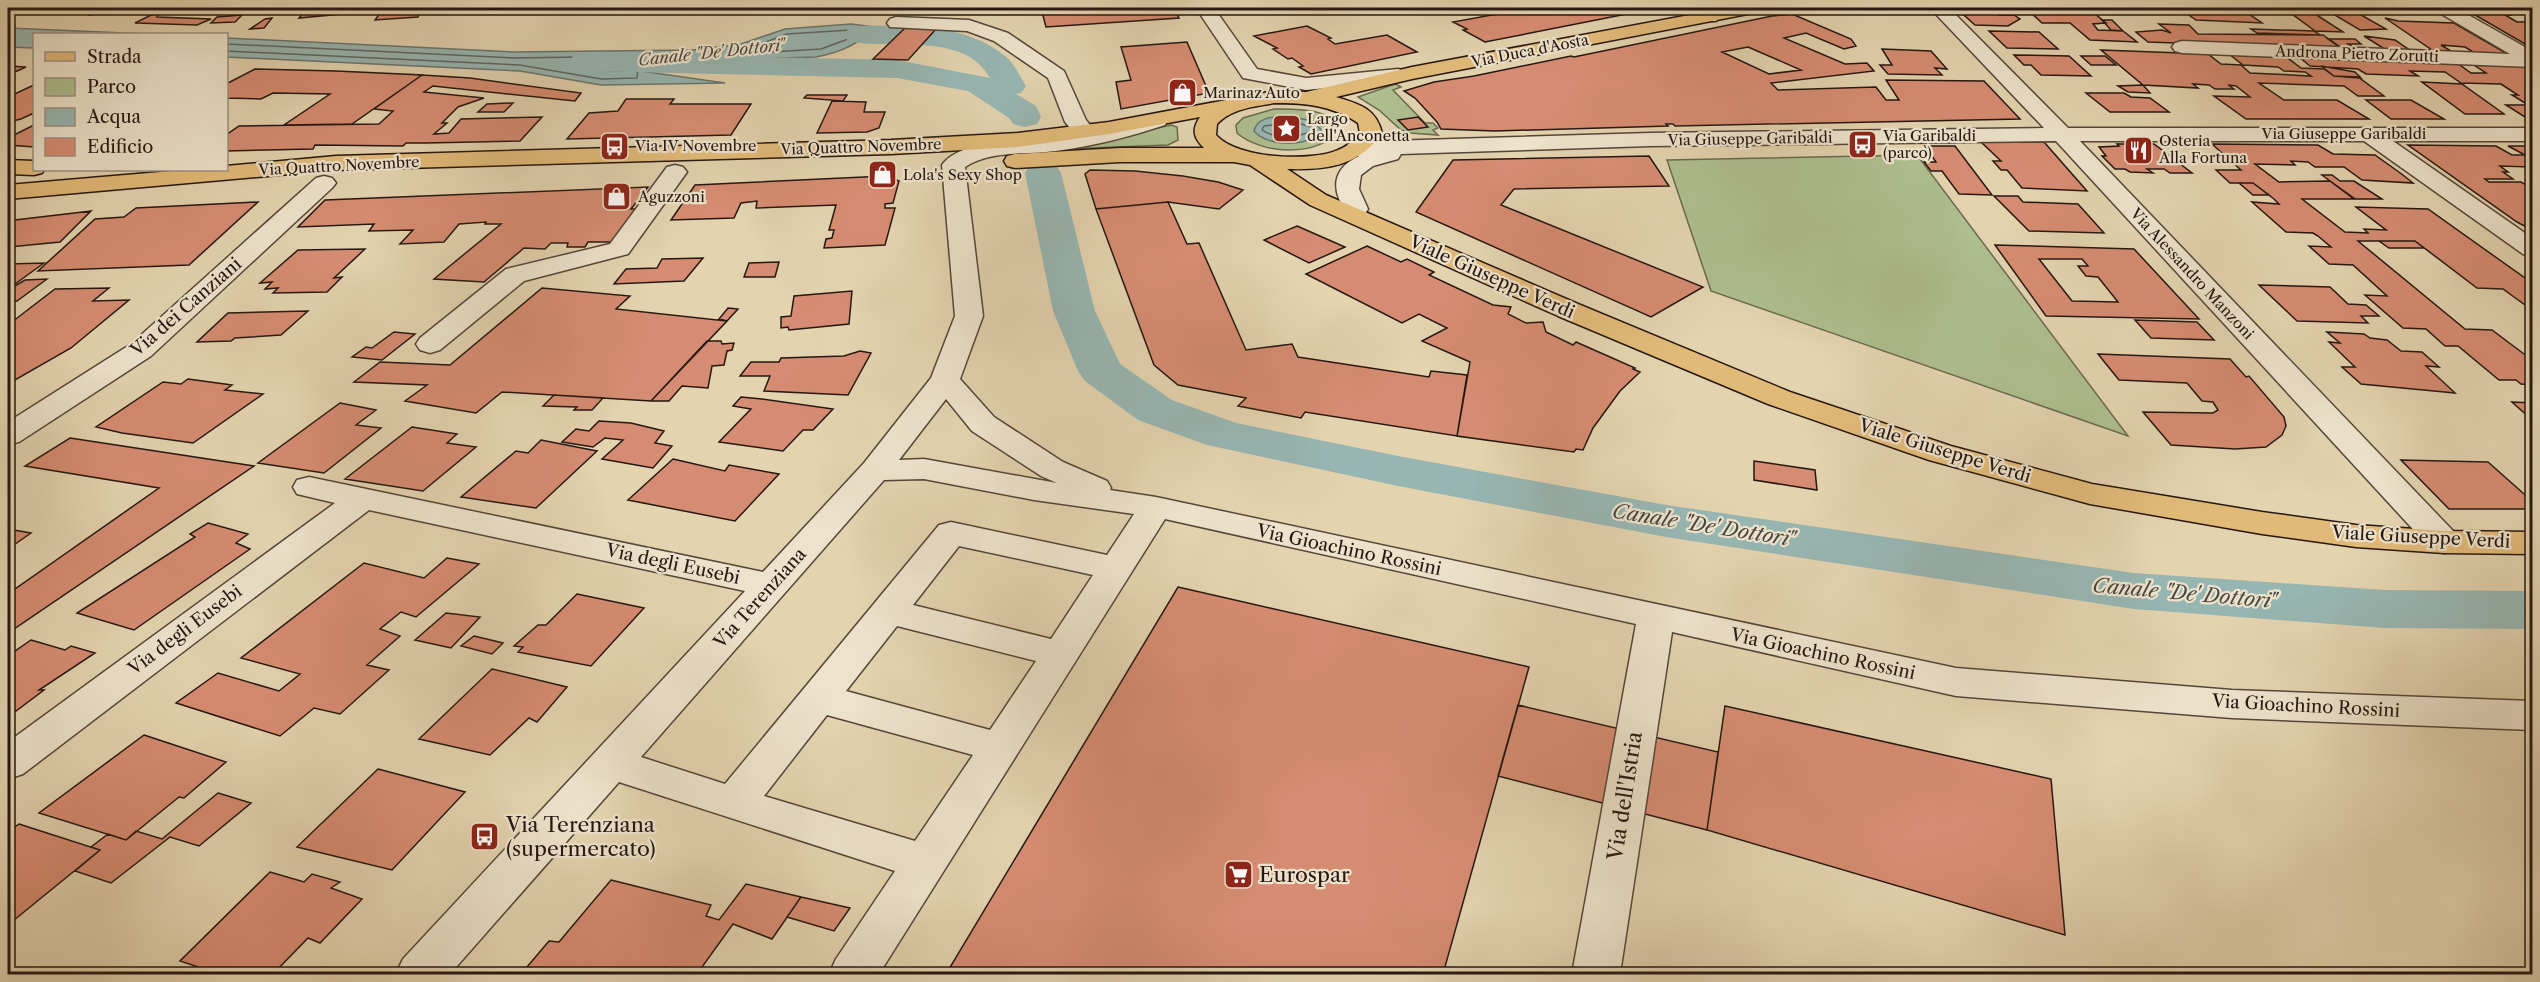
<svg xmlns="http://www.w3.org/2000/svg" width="2540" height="982" viewBox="0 0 2540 982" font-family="'Libre Caslon Text',serif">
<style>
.green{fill:#aebe8f;stroke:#6a6a50;stroke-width:1.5}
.water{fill:#97b6b2;stroke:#6a7672;stroke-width:1.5}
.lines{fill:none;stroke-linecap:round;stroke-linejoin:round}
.shore{stroke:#5e6662;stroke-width:1.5}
.canal{fill:#97b6b2;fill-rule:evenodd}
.building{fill:#d68c72;stroke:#261712;stroke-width:1.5;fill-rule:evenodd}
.minor-casing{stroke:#554639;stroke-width:3}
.major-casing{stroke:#261712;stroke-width:3}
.minor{fill:#ede2cb;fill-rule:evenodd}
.major{fill:#e2ba78;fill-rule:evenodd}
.labels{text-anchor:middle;stroke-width:4.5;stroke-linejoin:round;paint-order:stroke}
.far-street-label{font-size:15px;fill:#261712;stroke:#ede2cb}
.far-poi-label{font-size:15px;fill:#261712;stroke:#ede2cb;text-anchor:start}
.far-water-label{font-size:16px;font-style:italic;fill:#484742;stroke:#ede2cb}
.street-label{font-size:18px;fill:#261712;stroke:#ede2cb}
.water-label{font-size:20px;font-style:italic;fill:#484742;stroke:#ede2cb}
.near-street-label{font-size:21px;fill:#261712;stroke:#ede2cb}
.near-poi-label{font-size:21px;fill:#261712;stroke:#ede2cb;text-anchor:start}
</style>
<rect width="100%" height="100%" fill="#e3d3af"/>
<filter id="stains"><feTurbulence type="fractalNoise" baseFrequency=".00333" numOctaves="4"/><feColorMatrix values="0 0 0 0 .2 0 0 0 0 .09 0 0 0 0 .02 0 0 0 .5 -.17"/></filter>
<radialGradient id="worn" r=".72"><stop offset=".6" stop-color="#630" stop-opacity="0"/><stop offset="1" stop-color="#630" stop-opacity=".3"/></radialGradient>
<path class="green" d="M1395,84L1401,87L1393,90L1425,123H1433L1438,128L1433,130L1438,135L1410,133L1401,130L1379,110L1358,97Z
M1274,109C1294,109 1333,107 1338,131C1317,158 1261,154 1237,133L1236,125L1243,118Z
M1171,125L1177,127L1178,140L1168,145L1063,149Z
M1917,155L2128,436L1711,291L1667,160Z"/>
<path class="water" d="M851,24L875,27C860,44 838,53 816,57L659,61L641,71L725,83L601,85L520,71L227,57V38L513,52L693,50L741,44L785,29Z
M8,28L149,34H34V48L8,47Z
M1285,116L1314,121L1321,130C1310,148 1267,147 1254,131C1257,117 1273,117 1285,116Z"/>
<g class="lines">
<path class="shore" d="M850,30L858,31L859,35L821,49L755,53L752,50L753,47L787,34Z
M226,44L513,58L644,56L647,59L638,67L637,78L601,79L520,65L226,51
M595,64H628L630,67L628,71L593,70L592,66Z
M1295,122L1311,127L1312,131C1296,138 1277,140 1262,130L1264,126Z"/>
<path class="canal" d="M858,26C906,25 965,23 1005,56C1014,63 1020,76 1026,86L1021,93L1016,94L1036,106L1041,117L1037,124L1025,127L1013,124L1009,118L968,91L897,78L584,71L573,68L569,62L573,56L584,53L897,60L990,78C964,30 889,51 848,41L844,35L848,29Z
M1043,162L1056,165L1061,173L1095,311L1120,364L1172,400L1236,423L1398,456L1666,505L2134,573L2385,590L2532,591V629L2385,628L2134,609L1666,537L1398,486L1207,445L1138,420L1085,381L1078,371L1053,311L1025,173L1030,165Z"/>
</g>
<path class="building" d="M98,8H142L90,15Z
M203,8H231L227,11L198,13Z
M307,8H364L355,9L353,13L299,18Z
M384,8H430L427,12L420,13L418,17L375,20Z
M1041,8H1174L1179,18L1046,27Z
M1530,8H1657L1485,42L1463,30L1467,29L1453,22Z
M1956,8H1991L1999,15H2014L2020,19L2008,26L1975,25Z
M2026,8L2089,9L2106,23L2093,24L2098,30L2123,31L2137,42L2090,40L2070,23H2042Z
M2179,8H2240L2262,23L2196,20Z
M2284,8H2306L2343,32L2315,31Z
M2323,8H2349L2386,29L2360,30Z
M2463,8H2499L2512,15H2505L2517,22H2532V48Z
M153,14H158L157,17L211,19L197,25L135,23Z
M1792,14L1851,39L1856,46L1844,49L1806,33L1784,38L1845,64L1867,63L1874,71L1771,83L1778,90L1876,87L1886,100H1899L1886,80L1984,81L2020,119L1675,126L1673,124H1666L1668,126L1495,131L1441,129L1437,122L1415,98L1404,91L1434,82L1474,76L1571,56L1574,57L1772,16ZM1748,47L1801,70L1769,74L1722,52Z
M242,15L235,22L211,23L217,17Z
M272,18L264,28L250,29L265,19Z
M2385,18L2398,21L2454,23L2511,56L2478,55L2465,47L2441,45L2454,53L2435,52Z
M2102,20H2112L2123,31L2111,30Z
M2159,24L2189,25L2198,34L2323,35L2343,49L2148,42L2136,32L2162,30L2171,33Z
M1307,26L1331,38L1328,39L1335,44L1387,35L1417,52L1311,74L1299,67L1303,66L1292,58L1288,59L1273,49L1277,48L1254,36Z
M906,27L937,28L908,60L873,59Z
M2251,29L2314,31L2320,35L2257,33Z
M1989,31L2039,32L2058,49L2007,48Z
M2364,36L2395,40L2411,51L2386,50Z
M2328,39H2355L2361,44H2348L2356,49H2342Z
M1187,42L1209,93L1121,109L1116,82L1131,80L1121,47Z
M1882,49L1931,51L1947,69L1935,68L1942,75L1888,74L1880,65H1892Z
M2101,50L2208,54L2221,64L2241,65L2250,73L2311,76L2305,72L2284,71L2278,67L2243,65L2229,54L2285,56L2301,68L2324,69L2334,76L2358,77L2384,96H2358L2344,86L2259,83L2284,100H2337L2369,119H2246L2214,96L2250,97L2236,86L2228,85L2234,89H2215L2209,85L2193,84L2198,88L2143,85Z
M2014,55L2069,56L2091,76L2041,75L2031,65H2024Z
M2081,56H2105L2116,65H2091Z
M2298,56L2457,63L2471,73H2486L2471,63L2525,65L2532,69V104L2525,103L2512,95H2518L2501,84L2461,83L2445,72L2410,71L2418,76L2366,74L2358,69L2310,66Z
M8,66L26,67L8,75Z
M2321,66L2355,72L2361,78L2334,76Z
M255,69L336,71L422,75L352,124L284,125L330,94L273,93L261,99L226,98V84Z
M422,75L470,78L581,93L575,101L433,86L424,92L484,98L458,107L442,123H447L434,134L449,133L461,119L542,117L520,141L426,143H406L403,146L315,145L313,149L226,151V135L239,126L379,124L393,111L374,109Z
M2422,82L2462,84L2504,114H2465Z
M34,85V113L21,119L8,122V97Z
M2143,85L2150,93L2128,92L2118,86Z
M2086,93H2124L2131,97L2150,98L2169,112H2110Z
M807,95H847L843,101L804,98Z
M626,99H674L670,104H751L731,135L567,139L589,113L618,111Z
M2366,100H2411L2444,119H2391Z
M832,101L866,102L864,112H885L879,128L867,132L817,133Z
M513,103L504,112H478L487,104Z
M2506,105H2532V119H2528Z
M1418,117L1428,127L1408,130L1398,120Z
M34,125V147L8,145V138Z
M1981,142H2044L2087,191L2022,188L2007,170H2001L1993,161H2001Z
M2117,144H2154L2192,173H2170L2164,169H2147L2153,173L2130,172L2125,169H2115L2102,156H2106L2099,147L2119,146Z
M2212,144L2318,145L2333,154L2375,155L2403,175L2413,183L2362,180L2344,167H2315L2308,162L2291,161L2295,165L2255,164L2279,182L2330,181L2355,199H2302L2345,232L2368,233L2364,229L2386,230L2356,207L2428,209L2532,283V310L2503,289L2477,288L2415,241H2358L2465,329L2492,330L2532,360V385L2521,384L2516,380H2499L2458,346H2445L2426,329L2403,328L2365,295L2387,296L2353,265L2329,264L2309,246L2331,247L2318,236L2313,233L2286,232L2252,202L2279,204L2274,199L2253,183H2230L2216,170H2241Z
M2408,145L2496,146L2512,155H2525L2508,146H2532V167L2500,166L2508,172H2503L2513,179H2485L2489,182H2521L2532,188V230L2517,222Z
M1925,146H1955L1992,195L1959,194L1942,171H1931L1924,162H1936Z
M1649,156L1669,186L1514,189L1501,205L1703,287L1651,317L1416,212L1453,160Z
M1090,170L1135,171L1183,176L1218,182L1243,190L1219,209L1168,202L1096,209L1085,174Z
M2322,175H2332L2340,181H2354L2382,199H2354Z
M885,176L899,181L893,203L885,204V208H895L885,245L824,248L826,239L832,238L834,230H829L836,205L756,208L757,201L741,203L734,218L671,220L695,185Z
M2239,183H2253L2269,195H2253Z
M648,187L631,209H637L611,242H588L585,247H567L568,243H551L545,249L524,248L484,282L434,279L501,224H485L486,222L459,224L444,242L400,244L413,230L369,231L374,224L298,227L325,200Z
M1994,196H2018L2023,202L2078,204L2104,233L2029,231Z
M258,202L189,265L38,271L95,219L124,217L136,208Z
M1168,202L1187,244L1199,243L1246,350L1292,344L1298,357L1429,377L1431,371L1467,375L1457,436L1305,412L1301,418L1238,406L1246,398L1178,385L1154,365L1096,209Z
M91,211L60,242L9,247L12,245H8V227L15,220Z
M1297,226L1345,247L1309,263L1264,240Z
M2379,241H2415L2424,248H2389Z
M1995,245L2134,249L2199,319L2046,316ZM2039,259H2082L2088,266H2078L2086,276L2098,277L2118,302L2072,301Z
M1367,246L1401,262L1407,259L1434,272L1429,275L1493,305L1511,307L1508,314L1526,323L1543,322L1546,332L1573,345L1576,342L1635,368L1633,369L1640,372L1620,391L1593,428L1583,450L1576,449L1574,452L1457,436L1470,362L1422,341L1447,328L1419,314L1402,323L1306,274Z
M365,249L334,278L342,277L327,292L273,293L278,288L265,289L272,282L260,283L298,250Z
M703,258L684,281L614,284L626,269L657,268L662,259Z
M779,262L775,277H744L749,263Z
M44,263L8,289V264Z
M47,279L17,301H8V290L25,280Z
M2259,285L2330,287L2348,304L2366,305L2379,316H2361L2368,323L2297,321Z
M109,288L93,301L129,300L71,348L8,384V325L55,289Z
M542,288L630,296L616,309L727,321L651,401L502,392L476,413L405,401L427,385L354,382L380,362L450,365Z
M852,291L849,324L789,330L788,327L781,328V317L791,316L794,296Z
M728,308L738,309L727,321L719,319Z
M308,311L281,335L235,338L231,341L197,342L228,313Z
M2135,320L2197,322L2214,340L2151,338Z
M394,332L415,334L382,360L352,357L366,347L372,348Z
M2327,332L2364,334L2370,338L2387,340L2401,351L2422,352L2439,367L2426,366L2455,393L2361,384L2342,367H2355L2329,342L2340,343Z
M707,341H721L722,344L734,343L732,350L727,351L724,365L712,366L708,388L682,386L669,401H651Z
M860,351L871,353L848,395L764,391L770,376H740L751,362H779L781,358L844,356Z
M2098,354L2230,359L2246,377L2249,376L2284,417L2286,426L2282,435L2266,447L2235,449L2171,445L2143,412L2213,413L2218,410L2213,402L2202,401L2187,383L2119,380Z
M188,379L232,385L225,390L263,394L193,443L122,433L96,427L163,382L181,384Z
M554,395L603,398L592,410H574L577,407L543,406Z
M741,397L762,399L833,409L813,430H803L783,451L719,442L751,409L733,406Z
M2512,402L2532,403V418H2530Z
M340,403L376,410L356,425L381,428L324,473L258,463Z
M599,421L631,423L664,431L655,443L672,446L653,468L602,459L623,440L605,438L593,447L562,442L576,429L589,431Z
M412,427L457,434L447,443L476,447L423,491L345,479Z
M70,438L254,466L8,633V594L159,488L25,466Z
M541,440L597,451L536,508L461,497L516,451L528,453Z
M673,459L725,471L729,465L779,474L735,521L628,500Z
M2401,460L2488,462L2532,501V509H2449Z
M1754,461L1815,470L1817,490L1754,480Z
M208,523L248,534L236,543L250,549L134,630L77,613L195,537L190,534Z
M8,529L31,533L8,549Z
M447,558L479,564L416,617L401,612L380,629L400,636L367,665L389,670L340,714L314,708L280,736L176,703L218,673L279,691L300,674L241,658L364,563L424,578Z
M1178,587L1529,667L1443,974H946Z
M577,594L644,608L591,666L518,652L523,647L514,646L538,625H546Z
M446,613L480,617L451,648L415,640Z
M474,636L503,643L492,654L461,646Z
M31,640L65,650L71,646L95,653L39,690H44L8,717V656Z
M492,669L567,687L537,722L529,718L490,755L419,739Z
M1518,705L1718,752L1707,830L1498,776Z
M1725,706L2051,779L2065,935L1707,830Z
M144,735L226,762L184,798L179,797L126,840L39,813Z
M378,769L465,792L392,870L297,847Z
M218,793L251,803L199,846L170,837L111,883L75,871L100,850L91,847L108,834L126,840L136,831L162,839Z
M19,824L100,850L8,925V832Z
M270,872L304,882L312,874L340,882L331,888L362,899L320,943L308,938L273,974H219L180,961Z
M611,880L711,905L706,916L719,920L746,884L801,897L772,939L733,924L697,974L665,967L660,974H521L549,941L559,942Z
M801,897L850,908L834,931L787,917Z"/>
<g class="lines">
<defs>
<path id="minor" d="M1196,8H1214L1257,69L1306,78L1398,69L1405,71L1408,75L1405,79L1398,81L1306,90L1243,78Z
M1686,8H1707L1719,17L1716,21H1704Z
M1930,8H1949L2068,128H2532V141H2393L2532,238V257L2523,254L2364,141H2080L2456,534L2461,542L2456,550L2444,553L2432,550L2056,141L1650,146L1401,154L1398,159L1373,166L1361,175L1359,189L1368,209L1365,214L1356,216L1347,214C1331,190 1331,169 1359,156L1348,154L1345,149L1348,144L1356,142L1650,133L2044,128Z
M2435,8H2456L2532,51V67L2182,53L2175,51L2172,47L2175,43L2182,41L2510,54L2438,12Z
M896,17L969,20L1008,33L1064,71L1086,120L1095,131L1157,114L1165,115L1168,120L1165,125C1129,137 1093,146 1056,151C1026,155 991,150 965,167L983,316L960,379L994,417L1063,462L1107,481L1111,488L1110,490L1156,497L1956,668L2232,690L2532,701V730L2232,718L1956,696L1672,632L1620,974H1572L1636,624L1165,519L879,974H829L836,959L895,871L619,782L450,974H396L403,959L745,591L369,510L23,774L8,779V742L335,503L297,494L293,487L297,480L309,477L763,572L864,463L931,378L955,316L942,165C962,136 1042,140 1076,135L1065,122L1048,78L994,41L967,31L890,27L887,23L890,19ZM946,399L972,431L1041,476L1057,483L924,459L899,460ZM924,479L1034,500L1134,514L1107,555L951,522L939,525L725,784L641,757L884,480ZM959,546L1093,575L1051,639L913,605ZM897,626L1036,661L990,730L846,691ZM827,715L973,755L915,841L764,796Z
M675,165L683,167L687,172L628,254L524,281L440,350L430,353L420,350L416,344L420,338L506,269L610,244L667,167Z
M324,176L332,178L336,183L332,188L151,356L19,442L8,444V422L131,344L316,178Z"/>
<path id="major" d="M1727,8H1762L1759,12L1753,13L1412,79L1336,97C1359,104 1376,108 1382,133C1358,167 1326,170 1287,169L1326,195L1578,304L1790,392L1951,446L2092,484L2262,512L2356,525L2444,531L2532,532V554L2444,553L2356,547L2262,534L2090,504L1929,460L1768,404L1558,316L1310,205L1250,165L1234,162H1120L1015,168L1007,166L1004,161L1007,156L1015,154L1120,148H1204C1194,138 1191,130 1200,117L1109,134L1018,147L891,154L336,170L8,199V185L184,170H226V166L336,156L891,140L1018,133L1109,122L1274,91L1306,92L1412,67ZM1274,103C1304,103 1332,105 1358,123L1360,133C1354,141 1348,146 1338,150C1311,162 1237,159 1216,135L1217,124C1232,108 1254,107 1274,103Z
M8,160L34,161V170H44L42,173L34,175L8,174Z"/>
</defs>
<use href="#minor" class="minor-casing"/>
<use href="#major" class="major-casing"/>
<use href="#minor" class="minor"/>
<use href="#major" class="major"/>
</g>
<defs>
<symbol id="shop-square" viewBox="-11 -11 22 22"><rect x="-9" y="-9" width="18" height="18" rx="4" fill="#8f2418" stroke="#ede2cb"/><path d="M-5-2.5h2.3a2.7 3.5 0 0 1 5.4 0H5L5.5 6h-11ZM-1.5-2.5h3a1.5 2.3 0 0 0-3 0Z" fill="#fff"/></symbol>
<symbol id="sight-square" viewBox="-11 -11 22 22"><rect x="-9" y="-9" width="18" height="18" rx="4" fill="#8f2418" stroke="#ede2cb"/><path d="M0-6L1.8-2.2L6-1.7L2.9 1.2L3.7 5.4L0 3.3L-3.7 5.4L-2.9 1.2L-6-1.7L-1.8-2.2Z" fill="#fff"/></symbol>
<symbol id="bus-square" viewBox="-11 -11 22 22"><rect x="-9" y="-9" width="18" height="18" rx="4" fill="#8f2418" stroke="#ede2cb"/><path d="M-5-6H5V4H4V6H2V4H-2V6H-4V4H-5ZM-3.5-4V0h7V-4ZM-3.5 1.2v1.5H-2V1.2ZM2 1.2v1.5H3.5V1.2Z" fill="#fff"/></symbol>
<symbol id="restaurant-square" viewBox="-11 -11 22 22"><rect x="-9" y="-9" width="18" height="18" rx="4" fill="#8f2418" stroke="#ede2cb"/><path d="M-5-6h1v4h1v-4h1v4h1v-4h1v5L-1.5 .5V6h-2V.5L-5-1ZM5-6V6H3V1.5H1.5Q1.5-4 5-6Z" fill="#fff"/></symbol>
<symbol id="supermarket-square" viewBox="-11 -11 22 22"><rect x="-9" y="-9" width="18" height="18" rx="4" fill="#8f2418" stroke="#ede2cb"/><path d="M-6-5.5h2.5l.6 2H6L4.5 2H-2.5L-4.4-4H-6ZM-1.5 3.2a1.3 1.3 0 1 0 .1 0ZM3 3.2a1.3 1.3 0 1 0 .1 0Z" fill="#fff"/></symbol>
</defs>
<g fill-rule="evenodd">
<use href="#shop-square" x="1166" y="76" width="33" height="33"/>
<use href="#sight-square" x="1270" y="112" width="33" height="33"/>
<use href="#bus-square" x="1846" y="128" width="33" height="33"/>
<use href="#bus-square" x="598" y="130" width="33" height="33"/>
<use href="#restaurant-square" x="2122" y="134" width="33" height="33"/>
<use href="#shop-square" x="866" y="158" width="33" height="33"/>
<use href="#shop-square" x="600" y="180" width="33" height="33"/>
<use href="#bus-square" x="468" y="820" width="33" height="33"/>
<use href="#supermarket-square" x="1222" y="858" width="33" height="33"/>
</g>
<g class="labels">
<g class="far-street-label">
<text transform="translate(1530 51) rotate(-11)" y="5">Via Duca d'Aosta</text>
<text transform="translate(2357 54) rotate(2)" y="5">Androna Pietro Zorutti</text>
<text x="2344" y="139">Via Giuseppe Garibaldi</text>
<text transform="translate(1750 139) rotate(-1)" y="5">Via Giuseppe Garibaldi</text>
<text transform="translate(861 147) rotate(-2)" y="5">Via Quattro Novembre</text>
<text transform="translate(339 166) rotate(-3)" y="5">Via Quattro Novembre</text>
<text transform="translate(2192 274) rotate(47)" y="5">Via Alessandro Manzoni</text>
</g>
<g class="far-poi-label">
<text x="1203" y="98">Marinaz Auto</text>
<text x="1307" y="124">Largo<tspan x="1307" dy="17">dell'Anconetta</tspan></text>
<text x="1883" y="141">Via Garibaldi<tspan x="1883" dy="17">(parco)</tspan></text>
<text x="2159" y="146">Osteria<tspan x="2159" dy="17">Alla Fortuna</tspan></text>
<text x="635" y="151">Via IV Novembre</text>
<text x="903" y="180">Lola's Sexy Shop</text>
<text x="638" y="202">Aguzzoni</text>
</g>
<g class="far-water-label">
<text transform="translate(711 52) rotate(-6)" y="6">Canale "De' Dottori"</text>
</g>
<g class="street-label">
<text transform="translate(1492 277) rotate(24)" y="6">Viale Giuseppe Verdi</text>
<text transform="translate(186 307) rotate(-41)" y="6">Via dei Canziani</text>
<text transform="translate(1945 451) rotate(17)" y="6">Viale Giuseppe Verdi</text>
<text transform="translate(2421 537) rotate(3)" y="6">Viale Giuseppe Verdi</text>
<text transform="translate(1349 550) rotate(12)" y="6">Via Gioachino Rossini</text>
<text transform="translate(673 564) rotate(12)" y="6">Via degli Eusebi</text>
<text transform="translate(760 598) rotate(-48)" y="6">Via Terenziana</text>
<text transform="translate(185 630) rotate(-37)" y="6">Via degli Eusebi</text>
<text transform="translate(1823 654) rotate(12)" y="6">Via Gioachino Rossini</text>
<text transform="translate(2306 706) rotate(3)" y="6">Via Gioachino Rossini</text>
</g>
<g class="water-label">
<text transform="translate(1703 525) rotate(9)" y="7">Canale "De' Dottori"</text>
<text transform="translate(2184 593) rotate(5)" y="7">Canale "De' Dottori"</text>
</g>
<g class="near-street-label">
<text transform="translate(1625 796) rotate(-81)" y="7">Via dell'Istria</text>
</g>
<g class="near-poi-label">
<text x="506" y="832">Via Terenziana<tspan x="506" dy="24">(supermercato)</tspan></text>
<text x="1259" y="882">Eurospar</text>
</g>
</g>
<rect width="2540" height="982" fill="none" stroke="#e3d3af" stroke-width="30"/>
<rect x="9" y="9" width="2522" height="964" fill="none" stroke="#261712" stroke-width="3"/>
<rect x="15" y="15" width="2510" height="952" fill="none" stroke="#261712" stroke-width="1.5"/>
<rect x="33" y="33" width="195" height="138" fill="#ede2cb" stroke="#9d9181" stroke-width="1.5"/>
<rect x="45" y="52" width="30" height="9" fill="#e2ba78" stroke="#9d9181" stroke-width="1.5"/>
<text x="87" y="63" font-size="18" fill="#261712">Strada</text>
<rect x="45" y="78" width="30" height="18" fill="#aebe8f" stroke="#9d9181" stroke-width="1.5"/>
<text x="87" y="93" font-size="18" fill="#261712">Parco</text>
<rect x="45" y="108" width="30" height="18" fill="#97b6b2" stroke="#9d9181" stroke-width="1.5"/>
<text x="87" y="123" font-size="18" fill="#261712">Acqua</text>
<rect x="45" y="138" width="30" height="18" fill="#d68c72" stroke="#9d9181" stroke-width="1.5"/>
<text x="87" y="153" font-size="18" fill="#261712">Edificio</text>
<rect width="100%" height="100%" filter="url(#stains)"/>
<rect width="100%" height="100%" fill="url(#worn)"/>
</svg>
